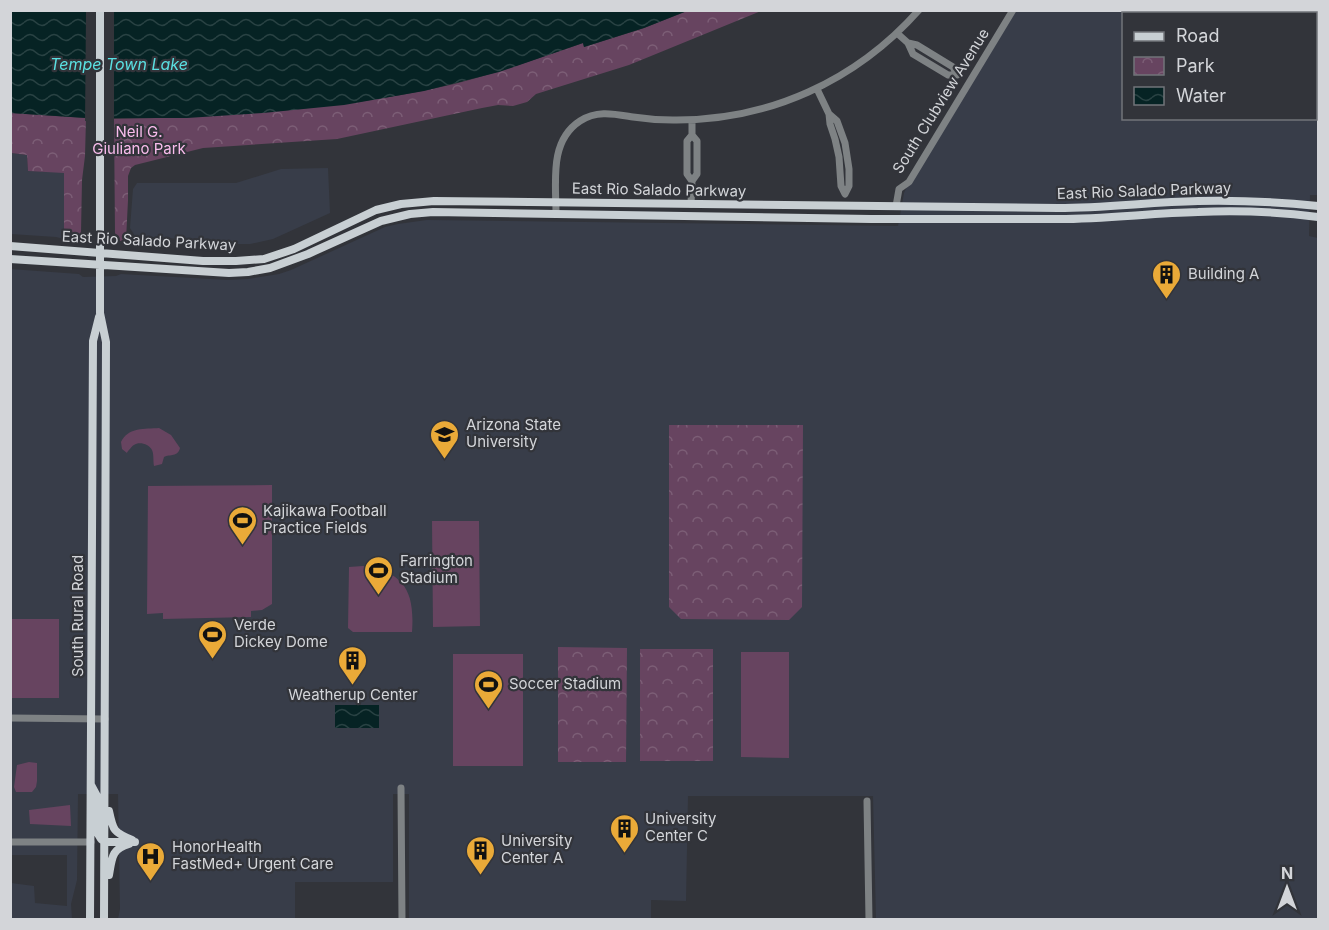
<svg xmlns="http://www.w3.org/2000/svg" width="1329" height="930" viewBox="0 0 1329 930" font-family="Inter,sans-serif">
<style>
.built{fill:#383d49;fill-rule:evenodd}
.grass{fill:#674460}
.park{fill:url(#park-crowns)}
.water{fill:url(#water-waves)}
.pier{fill:#32343a}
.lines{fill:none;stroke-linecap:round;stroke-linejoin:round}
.minor{stroke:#7e8284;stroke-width:7}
.major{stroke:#c8cfd3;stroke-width:8}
.labels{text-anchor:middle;stroke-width:4.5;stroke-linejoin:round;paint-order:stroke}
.street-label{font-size:15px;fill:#d3d5d9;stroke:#32343a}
.park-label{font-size:15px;fill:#f9bcec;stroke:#32343a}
.poi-label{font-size:15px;fill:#d3d5d9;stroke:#32343a;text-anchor:start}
.water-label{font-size:16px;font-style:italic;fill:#5ae0e2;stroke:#32343a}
</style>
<defs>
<pattern id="park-crowns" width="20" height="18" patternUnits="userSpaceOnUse" patternTransform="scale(1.5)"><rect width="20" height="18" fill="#674460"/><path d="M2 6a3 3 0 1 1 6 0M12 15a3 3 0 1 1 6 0" fill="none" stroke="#7c5e76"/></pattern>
<pattern id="water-waves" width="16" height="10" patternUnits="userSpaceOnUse" patternTransform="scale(1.5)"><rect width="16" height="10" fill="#062324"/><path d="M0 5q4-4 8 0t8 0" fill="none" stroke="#294243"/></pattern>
</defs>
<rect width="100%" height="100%" fill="#32343a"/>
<path class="built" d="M1013,11H1318V195H1310L1309,236L1318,238V919H876L873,796H688L686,901L651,900V919H409V794H393V882H295V919H118L120,909L118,794H78L77,880L71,904L72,919H11V883L34,886L35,903L67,906V855H11L10,269L79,274L83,277L116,276L121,274L228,280L248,279L279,274L291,270L385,227L398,224L427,220L898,226L904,193L909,182ZM1124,14H1316V118H1124Z
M10,153L27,155L28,171L64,172V239L56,237L11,234Z
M328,168L330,213L273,239L250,244H204L182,239L135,236L130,228L133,189L137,183H236L281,169Z"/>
<path class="grass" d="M159,428L171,435L180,448C178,457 170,454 164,457L162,464L154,466C153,461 154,454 152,450C149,444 139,441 134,445C133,445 127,452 127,453L122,449L121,442C128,427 145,429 159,428Z
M272,485V604L262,610L251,611V617L163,619V613L147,614L148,486Z
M432,521H479L480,626L433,627Z
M363,566C404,572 415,591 412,632H353L348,628L349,567Z
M11,619H59V698H11Z
M741,652H789V758L741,757Z
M453,654H523V766H453Z
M29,762L37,763V781L36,787L32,792H16L14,787L17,765Z
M70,805L71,826L30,824L29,810Z"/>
<path class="park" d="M687,11H761L629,65L536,94L527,102L513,106L498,105L482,108L337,139L203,148L135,165L131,168L128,176V200L126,240L120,241L115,233L114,119C218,117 320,111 422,91C477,81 530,61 583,43L584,47L644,28Z
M10,113L86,118L85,156L82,180L81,232C77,239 72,242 64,239V173L28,171L27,155L11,153Z
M669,425H803L802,607L789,620L681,619L669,607Z
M558,647L627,648L626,762H558Z
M640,649H713V761H640Z"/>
<path class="water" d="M10,11H687L644,28L584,47L583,43L499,72L424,91L344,105L263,113L187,118H86L11,113Z
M335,705H379V728H335Z"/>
<path class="pier" d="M86,11H114V122L85,121Z"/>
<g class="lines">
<path class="minor" d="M898,34L908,43L913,54L948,75H957L953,67L917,45L908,43
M817,89L829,114L830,124L835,139L839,157L841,186L845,194L849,186V169L845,143L837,121L829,114
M692,135L697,141V174L692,181L687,174V141L692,135V120
M691,204L692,181
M896,206L899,189L909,182L1013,10
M556,214C556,182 549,141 580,121C597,110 614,114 633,117C646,119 660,120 673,120C769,121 856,81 919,10
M10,718L105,719
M401,788L402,920
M867,801L869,920
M10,842H91"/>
<path class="major" d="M100,10V313L106,342L104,920
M10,246L203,261H236L264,259L294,249L376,210L401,204L434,201L1058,208C1105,208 1151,202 1198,201C1238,200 1278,202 1318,206
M10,259L229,273L248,272L270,268L308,254L381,221L410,214L433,212L871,219H1059C1106,219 1152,213 1198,212C1238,210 1279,212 1318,217
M91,785L98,798V834L101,839L105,842H135
M109,811C113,830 113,832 132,840
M109,875C112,859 111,849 129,844
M90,920L93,341L99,317"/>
</g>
<defs>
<symbol id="building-pin" viewBox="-11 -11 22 30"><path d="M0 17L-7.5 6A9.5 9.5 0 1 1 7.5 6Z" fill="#eaaa38" stroke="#32343a"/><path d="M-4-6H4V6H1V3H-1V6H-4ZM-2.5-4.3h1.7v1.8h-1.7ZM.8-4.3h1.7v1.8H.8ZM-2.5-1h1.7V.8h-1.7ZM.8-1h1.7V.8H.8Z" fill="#111"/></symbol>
<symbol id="university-pin" viewBox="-11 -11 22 30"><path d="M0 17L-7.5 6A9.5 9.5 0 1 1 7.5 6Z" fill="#eaaa38" stroke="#32343a"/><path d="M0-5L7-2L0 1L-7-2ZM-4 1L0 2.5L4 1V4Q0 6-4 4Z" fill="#111"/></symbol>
<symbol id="stadium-pin" viewBox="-11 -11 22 30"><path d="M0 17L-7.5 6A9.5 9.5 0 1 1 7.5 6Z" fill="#eaaa38" stroke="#32343a"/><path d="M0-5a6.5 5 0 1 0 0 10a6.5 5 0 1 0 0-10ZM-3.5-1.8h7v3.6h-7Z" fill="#111"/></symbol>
<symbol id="hospital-pin" viewBox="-11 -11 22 30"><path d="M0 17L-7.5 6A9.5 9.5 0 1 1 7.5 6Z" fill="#eaaa38" stroke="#32343a"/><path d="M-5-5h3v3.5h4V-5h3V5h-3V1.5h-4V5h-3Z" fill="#111"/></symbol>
</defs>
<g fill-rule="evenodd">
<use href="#building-pin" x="1150" y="258" width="33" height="45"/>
<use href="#university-pin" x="428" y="418" width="33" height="45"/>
<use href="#stadium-pin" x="226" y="504" width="33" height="45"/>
<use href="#stadium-pin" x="362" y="554" width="33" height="45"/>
<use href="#stadium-pin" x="196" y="618" width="33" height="45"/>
<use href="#building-pin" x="336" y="644" width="33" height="45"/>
<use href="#stadium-pin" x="472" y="668" width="33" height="45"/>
<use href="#building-pin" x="608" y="812" width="33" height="45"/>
<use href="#building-pin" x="464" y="834" width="33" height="45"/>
<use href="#hospital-pin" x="134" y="840" width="33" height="45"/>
</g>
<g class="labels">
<g class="street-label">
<text transform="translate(941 101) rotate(-58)" y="5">South Clubview Avenue</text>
<text transform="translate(659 190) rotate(1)" y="5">East Rio Salado Parkway</text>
<text transform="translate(1144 191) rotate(-2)" y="5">East Rio Salado Parkway</text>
<text transform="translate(149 241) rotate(3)" y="5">East Rio Salado Parkway</text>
<text transform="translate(78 616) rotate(-90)" y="5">South Rural Road</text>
</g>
<g class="park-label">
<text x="139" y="137">Neil G.<tspan x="139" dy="17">Giuliano Park</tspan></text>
</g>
<g class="poi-label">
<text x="1188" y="279">Building A</text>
<text x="466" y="430">Arizona State<tspan x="466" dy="17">University</tspan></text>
<text x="263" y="516">Kajikawa Football<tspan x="263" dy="17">Practice Fields</tspan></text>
<text x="400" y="566">Farrington<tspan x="400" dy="17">Stadium</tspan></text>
<text x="234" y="630">Verde<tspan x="234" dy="17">Dickey Dome</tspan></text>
<text x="509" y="689">Soccer Stadium</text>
<text x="353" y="700" text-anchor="middle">Weatherup Center</text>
<text x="645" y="824">University<tspan x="645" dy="17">Center C</tspan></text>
<text x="501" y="846">University<tspan x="501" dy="17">Center A</tspan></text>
<text x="172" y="852">HonorHealth<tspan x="172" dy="17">FastMed+ Urgent Care</tspan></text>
</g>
<g class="water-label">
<text x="119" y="70">Tempe Town Lake</text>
</g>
</g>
<rect width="1329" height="930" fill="none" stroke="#d3d5d9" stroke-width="24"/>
<rect x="1122" y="12" width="195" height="108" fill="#32343a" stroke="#72747a" stroke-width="1.5"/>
<rect x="1134" y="32" width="30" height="9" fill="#c8cfd3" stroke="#72747a" stroke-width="1.5"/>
<text x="1176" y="42" font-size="18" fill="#d3d5d9">Road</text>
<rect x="1134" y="57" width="30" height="18" fill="url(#park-crowns)" stroke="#72747a" stroke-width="1.5"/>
<text x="1176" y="72" font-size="18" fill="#d3d5d9">Park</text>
<rect x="1134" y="87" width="30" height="18" fill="url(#water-waves)" stroke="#72747a" stroke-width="1.5"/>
<text x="1176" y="102" font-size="18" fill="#d3d5d9">Water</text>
<g transform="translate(1287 888)" stroke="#32343a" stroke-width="4.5" paint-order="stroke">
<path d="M0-4.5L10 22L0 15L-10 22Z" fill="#d3d5d9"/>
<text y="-9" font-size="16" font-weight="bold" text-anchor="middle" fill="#d3d5d9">N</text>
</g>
</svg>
